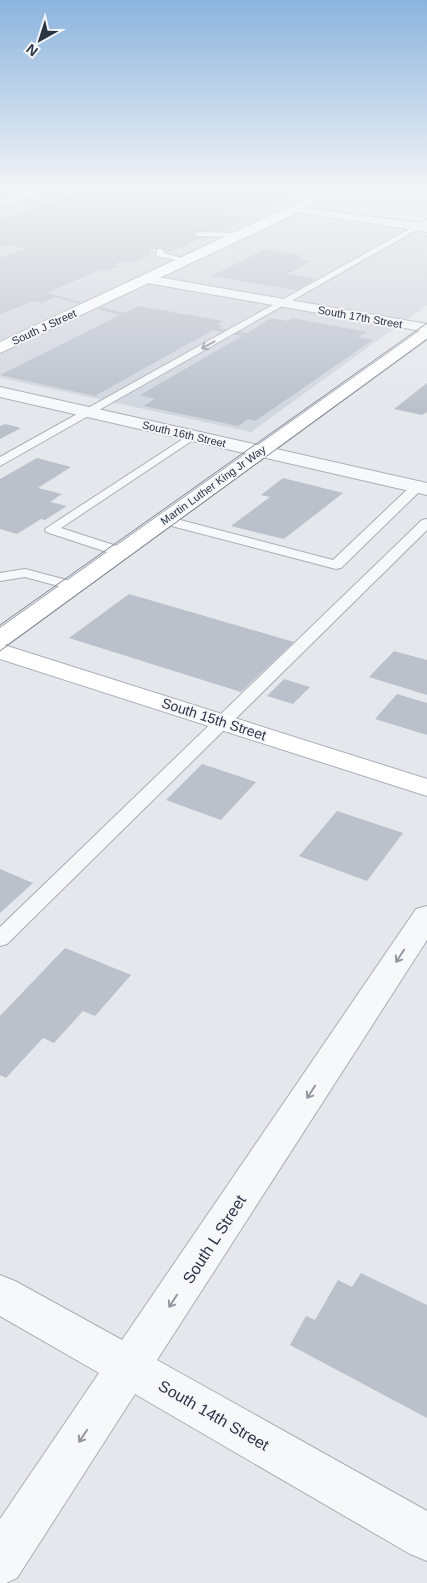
<svg xmlns="http://www.w3.org/2000/svg" width="427" height="1583" viewBox="0 0 427 1583" font-family="Helvetica,sans-serif">
<style>
.built{fill:#d2d6de}
.building{fill:#bbc0ca}
.lines{fill:none;stroke-linecap:round;stroke-linejoin:round}
.lane-casing{stroke:#a9aeb7;stroke-width:2}
.street-casing{stroke:#a9aeb7;stroke-width:2}
.secondary-casing{stroke:#a9aeb7;stroke-width:2}
.lane{fill:#f7f8fa;fill-rule:evenodd}
.street{fill:#f7f8fa;fill-rule:evenodd}
.secondary{fill:#fff;fill-rule:evenodd}
.tram{stroke:#7d8696;stroke-width:1}
.oneway{stroke:#9196a0}
.labels{text-anchor:middle;stroke-width:4;stroke-linejoin:round;paint-order:stroke}
.far-street-label{font-size:11px;fill:#2b3445;stroke:#f4f6f9}
.street-label{font-size:14px;fill:#2b3445;stroke:#f4f6f9}
.near-street-label{font-size:16px;fill:#2b3445;stroke:#f4f6f9}
</style>
<rect width="100%" height="100%" fill="#e4e7ec"/>
<path class="built" d="M0,188H318L299,195L270,211L427,234V305L251,432L0,378Z"/>
<path class="building" d="M89,188H287L262,199L281,202L260,211L236,208L221,214L248,218L222,230L196,231L192,233L208,235L170,252L154,249L148,252L152,255L129,263L119,262L111,265L118,266L108,271L100,270L47,293L124,313L139,306L223,321L217,325L222,326L218,328L247,333L271,318L287,321L292,318L367,332L358,337L373,340L255,421L248,419L238,426L144,406L155,399L140,395L242,336L213,330L95,396L0,375L120,315L55,297L42,303L32,301L0,315V258L25,248L8,245L0,248V220L41,206L0,199V196L46,204Z
M265,249L305,256L298,259L311,261L287,274L316,279L295,290L211,276Z
M427,383V412L422,415L394,409Z
M5,424L21,428L0,439V426Z
M37,458L71,467L38,488L62,494L50,502L67,506L45,520L41,519L17,534L0,529V479Z
M283,478L343,493L284,539L231,526L270,497L261,495Z
M129,594L294,642L241,692L69,638Z
M394,651L427,660V695L369,677Z
M284,679L310,687L293,704L267,696Z
M397,694L427,703V735L375,719Z
M202,764L256,782L221,820L166,800Z
M337,811L403,833L367,881L299,856Z
M0,869L33,883L0,913Z
M65,948L131,975L95,1016L83,1011L54,1043L43,1038L6,1078L0,1075V1016Z
M361,1273L427,1305V1418L290,1345L306,1316L315,1320L338,1280L352,1287Z"/>
<g class="lines">
<defs>
<path id="lane" d="M292,188H302L293,195L317,201L313,203L287,197V192Z
M26,194L54,199L58,201L54,203L24,197V195Z
M427,219V224L0,466V457Z
M196,232L240,233L244,235L240,237L199,236H196Z
M157,249H163L164,253L190,260L186,262L156,256Z
M192,433L198,436L196,438L61,528L126,549L128,552L126,555H116L46,532L45,529Z
M417,483L423,487L421,490L341,568L336,569L160,523L159,520L165,516L333,560L413,484Z
M427,519V530L7,944L0,946V927L422,520Z
M25,569L78,583L80,586L73,590L25,577L0,581V573Z"/>
<path id="street" d="M36,188H53L0,208V201Z
M299,207L427,224V232L295,212L293,210Z
M146,275L427,324V332L141,282L139,279Z
M0,387L427,483V495L0,397Z
M427,906V940L157,1360L427,1511V1561L410,1554L135,1394L17,1578L6,1583H0V1519L99,1373L0,1316V1275L15,1281L122,1340L416,909Z"/>
<path id="secondary" d="M329,188H344L274,224L0,353V342Z
M427,328V339L8,644L4,645L427,779V796L0,659V628L422,329Z"/>
</defs>
<use href="#lane" class="lane-casing"/>
<use href="#street" class="street-casing"/>
<use href="#secondary" class="secondary-casing"/>
<use href="#lane" class="lane"/>
<use href="#street" class="street"/>
<use href="#secondary" class="secondary"/>
<path class="tram" d="M0,625L427,323
M0,651L427,339"/>
</g>
<defs><path id="oneway-shaft" d="M-6 0H5M1.5-3L5.5 0L1.5 3" fill="none" stroke-width="1.6" stroke-linecap="round" stroke-linejoin="round" transform="scale(1.25)"/></defs>
<g class="oneway">
<use href="#oneway-shaft" transform="translate(208 345) rotate(151)"/>
<use href="#oneway-shaft" transform="translate(400 956) rotate(123)"/>
<use href="#oneway-shaft" transform="translate(311 1092) rotate(123)"/>
<use href="#oneway-shaft" transform="translate(173 1301) rotate(123)"/>
<use href="#oneway-shaft" transform="translate(83 1436) rotate(124)"/>
</g>
<linearGradient id="sky" x2="0" y2="1"><stop stop-color="#8bb4dd"/><stop offset="0.46" stop-color="#f3f4f6"/><stop offset="1" stop-color="#f3f4f6" stop-opacity="0"/></linearGradient>
<rect width="427" height="410" fill="url(#sky)"/>
<g class="labels">
<g class="far-street-label">
<text transform="translate(360 317) rotate(10)" y="4">South 17th Street</text>
<text transform="translate(44 327) rotate(-25)" y="4">South J Street</text>
<text transform="translate(184 434) rotate(13)" y="4">South 16th Street</text>
<text transform="translate(213 485) rotate(-36)" y="4">Martin Luther King Jr Way</text>
</g>
<g class="street-label">
<text transform="translate(214 719) rotate(18)" y="5">South 15th Street</text>
</g>
<g class="near-street-label">
<text transform="translate(214 1239) rotate(-57)" y="6">South L Street</text>
<text transform="translate(214 1415) rotate(30)" y="6">South 14th Street</text>
</g>
</g>
<g transform="translate(40 40) rotate(219)" stroke="#f4f6f9" stroke-width="4" paint-order="stroke">
<path d="M0-4L9 19L0 12L-9 19Z" fill="#2b3445"/>
<text y="-8" font-size="14" font-weight="bold" text-anchor="middle" fill="#2b3445">N</text>
</g>
</svg>
